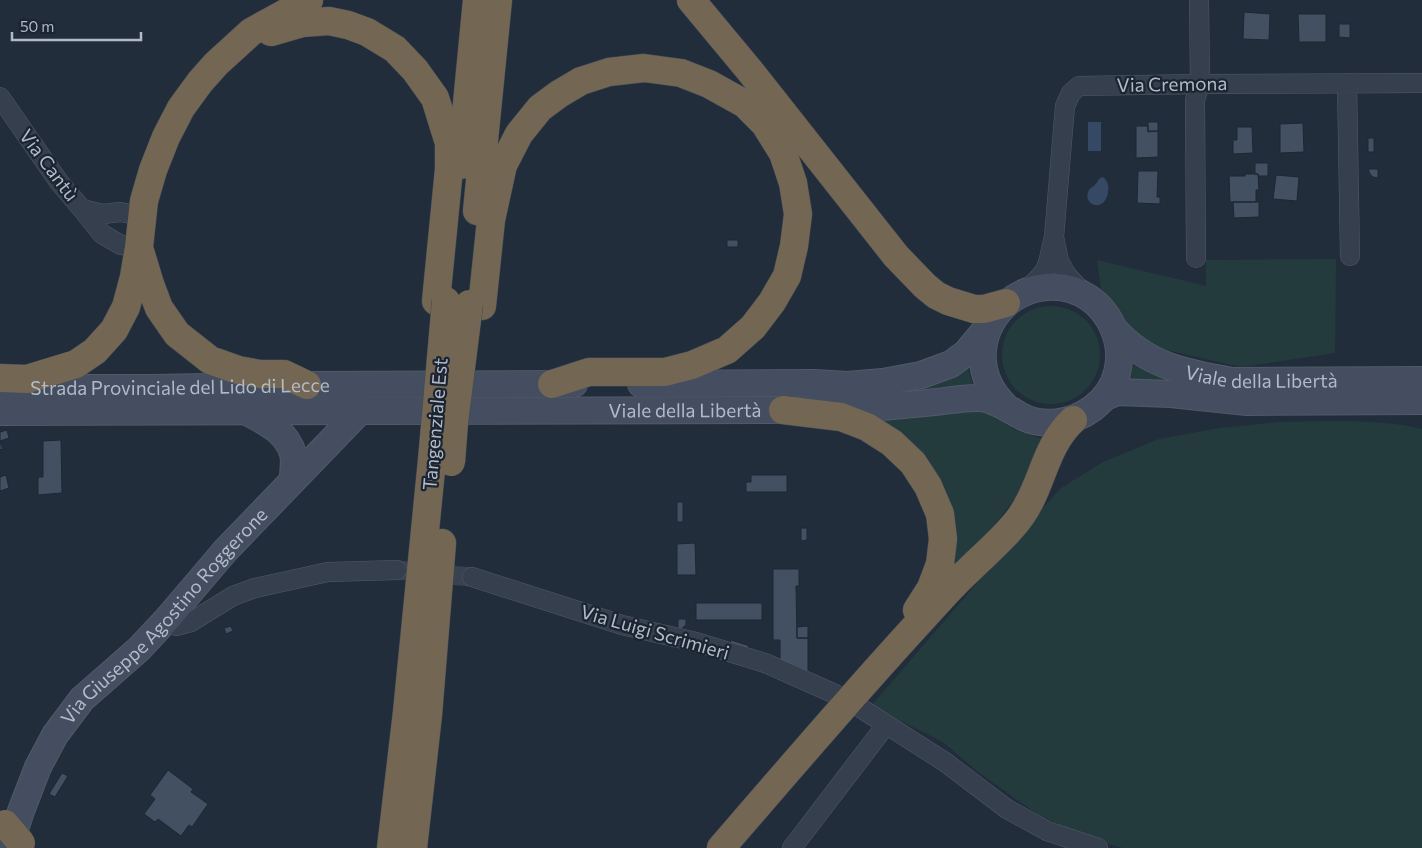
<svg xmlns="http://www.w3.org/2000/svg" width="1422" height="848" viewBox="0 0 1422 848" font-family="Commissioner,sans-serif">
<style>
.green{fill:#243b3d}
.water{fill:#364964}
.building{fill:#435061;stroke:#1d2633}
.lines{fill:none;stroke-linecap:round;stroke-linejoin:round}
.street-tunnel{stroke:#384251;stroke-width:19;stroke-dasharray:19 9;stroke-linecap:butt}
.street-casing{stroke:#515a67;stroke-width:20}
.secondary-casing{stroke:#515a67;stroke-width:28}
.highway-casing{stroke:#414a57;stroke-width:29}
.street{stroke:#363f4d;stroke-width:19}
.secondary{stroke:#444e60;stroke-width:26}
.highway{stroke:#736653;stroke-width:28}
.highway-bridge-casing{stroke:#414a57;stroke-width:29;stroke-linecap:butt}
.highway-bridge{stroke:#736653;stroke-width:28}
.labels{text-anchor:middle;stroke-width:4.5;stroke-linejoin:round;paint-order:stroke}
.street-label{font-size:19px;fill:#b2bac8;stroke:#1b2431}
</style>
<rect width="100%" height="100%" fill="#222d3c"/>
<path class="green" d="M1336,259L1335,353L1241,367L1140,344L1122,316L1101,289L1097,260L1206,286V260Z
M1002 355a49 49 0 1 1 98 0a49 49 0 1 1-98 0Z
M1134,364L1151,373L1191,384L1128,382L1133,365Z
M967,365L973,385L911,394L869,391Z
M980,406L1013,429L1045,440L1026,485L946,585L952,533L864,416Z
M1279,422C1326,422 1376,418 1422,429V848H1123L1087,838L1037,814L977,771L943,742L871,706L1027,525L1061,488L1103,462L1159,439L1220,428Z"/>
<path class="water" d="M1088,122H1101V151H1088Z
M1103,177C1108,181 1109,186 1108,192C1105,214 1081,205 1089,190C1091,187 1093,187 1095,185C1097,183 1098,180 1100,178Z"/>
<path class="building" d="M1244,12L1270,14L1269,40L1243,39Z
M1298,14H1326V42H1299Z
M1339,24H1350V38L1339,37Z
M1148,122H1158V131L1148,132Z
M1303,123L1304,152L1280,153V124Z
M1136,126H1148V131H1158V157L1136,158Z
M1237,127H1252L1253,153L1233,154V140H1237Z
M1368,138H1374V152H1368Z
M1255,163H1268V176H1258V174H1255Z
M1368,169H1378V178L1373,177L1370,174Z
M1138,171H1158L1157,197H1160V204L1137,203Z
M1245,174H1258L1259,190H1256V202H1230L1229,176H1245Z
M1276,175L1299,177L1297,201L1273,199Z
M1233,202H1259V217L1234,218Z
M727,240H738V247H727Z
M7,430L9,438L0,441L3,449L0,450V432Z
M61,440L62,493L38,495V477H43V441Z
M6,475L9,488L0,491V477Z
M751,475H787V492H746V482H751Z
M677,502H683V522H677Z
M801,528H807V540L801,541Z
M695,543L696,575H677V544Z
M773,569H799V586H796L797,638H808V673L780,664V640H773Z
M696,603H762V620H696Z
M678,619H686V625L681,629L678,628Z
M231,626L233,631L226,634L224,628Z
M808,626V638H797V627Z
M731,640L750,646L742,650L729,646Z
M168,770L193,789L191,792L208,804L192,827L189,825L181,836L158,819L155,822L144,814L155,799L150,795Z
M62,773L68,776L55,797L49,794Z"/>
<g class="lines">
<path class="street-tunnel" d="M397,570L472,577"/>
<defs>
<path id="street" d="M1347,83L1350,256
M0,97L59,182L82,209L102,234L121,245L139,247
M82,209L103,214L120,212L143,216
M1054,237L1065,106L1071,93L1079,86L1200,84L1422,83
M1196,258L1195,100L1200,84L1199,0
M1024,292C1031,285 1041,278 1046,268C1050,259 1051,247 1054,237L1059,261L1066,274L1084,294
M472,577L622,625L696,642L765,663L835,694
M168,618L176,626L191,622L233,596L255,588L328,572L397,570
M862,709L945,762L1007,809L1047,831L1098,848
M792,848L886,725"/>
<g id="secondary">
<path id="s1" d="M1114,329C1147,366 1186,373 1232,381L1422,380"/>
<path d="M641,384L814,383L848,385L883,382L921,375L951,364L966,353L986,329"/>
<path id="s2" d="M8,388H155L307,385L574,384"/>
<path d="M1105,397L1117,392L1171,394L1247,402L1422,401"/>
<path d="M245,411C264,421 287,431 293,454C295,461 293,471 293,478"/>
<path id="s3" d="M0,412L783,410L883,407C897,405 911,405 925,403C944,402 962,397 981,398C995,400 1007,408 1019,415C1042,428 1072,424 1093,408C1146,368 1112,281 1046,287C999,291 969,341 989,384C993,393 1000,401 1007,408"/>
<path id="s4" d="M9,848L21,811L38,767L55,735L82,699L139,649L168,618L225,551L360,411"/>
</g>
<path id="highway" d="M691,0L750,71L896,256L925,286L936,295L948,301L974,309H984L1006,303
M271,32L302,23L329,21L348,25L367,32L395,49L415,70L435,98L449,143V169L436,301
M461,165L477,0
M477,211L498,0
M140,251L150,284L159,308L177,334L210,360L238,370L260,374H284L307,385
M482,306L491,220L503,165L519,134L540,108L559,94L581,81L609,72L644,68L681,73L709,84L745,104L765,124L783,153L793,183L798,214L794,246L787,276L772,302L753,327L727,350L692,365L665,372H589L552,384
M0,378L27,379L76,364L95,351L114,330L126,307L134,277L139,247L144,201L153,170L166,137L181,108L200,82L216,64L251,32L309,0
M783,410L841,417L867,427L892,443L913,463L928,486L940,514L943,539L940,564L931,588L917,610
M391,848L407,712L432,460
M413,848L428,715L442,543
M721,848C785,774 848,700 914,628C932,609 949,588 969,570C986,553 1007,536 1021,516C1043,485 1044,447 1073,420"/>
</defs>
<use href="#street" class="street-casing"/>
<use href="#secondary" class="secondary-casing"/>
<use href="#highway" class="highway-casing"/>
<use href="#street" class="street"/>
<use href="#secondary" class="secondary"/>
<use href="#highway" class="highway"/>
<defs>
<path id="highway-bridge" d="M432,460L446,301
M451,462L454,423L469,304
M5,824L21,843"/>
</defs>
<use href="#highway-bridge" class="highway-bridge-casing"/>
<use href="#highway-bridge" class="highway-bridge"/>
</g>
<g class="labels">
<g class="street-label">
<text transform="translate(1172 84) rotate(-1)" y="7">Via Cremona</text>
<text transform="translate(49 165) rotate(53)" y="7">Via Cantù</text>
<text dy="7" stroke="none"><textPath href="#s1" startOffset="161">Viale della Libertà</textPath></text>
<text dy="7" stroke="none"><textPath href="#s2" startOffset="172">Strada Provinciale del Lido di Lecce</textPath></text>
<text dy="7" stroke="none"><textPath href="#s3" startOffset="685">Viale della Libertà</textPath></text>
<text transform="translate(435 424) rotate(-85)" y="7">Tangenziale Est</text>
<text dy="7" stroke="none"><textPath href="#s4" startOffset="284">Via Giuseppe Agostino Roggerone</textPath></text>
<text transform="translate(655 632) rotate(16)" y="7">Via Luigi Scrimieri</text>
</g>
</g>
<path d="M12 32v8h129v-8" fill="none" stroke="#b2bac8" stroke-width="2.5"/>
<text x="20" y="32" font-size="15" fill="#b2bac8" stroke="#1b2431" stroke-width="4" paint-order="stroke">50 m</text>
</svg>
